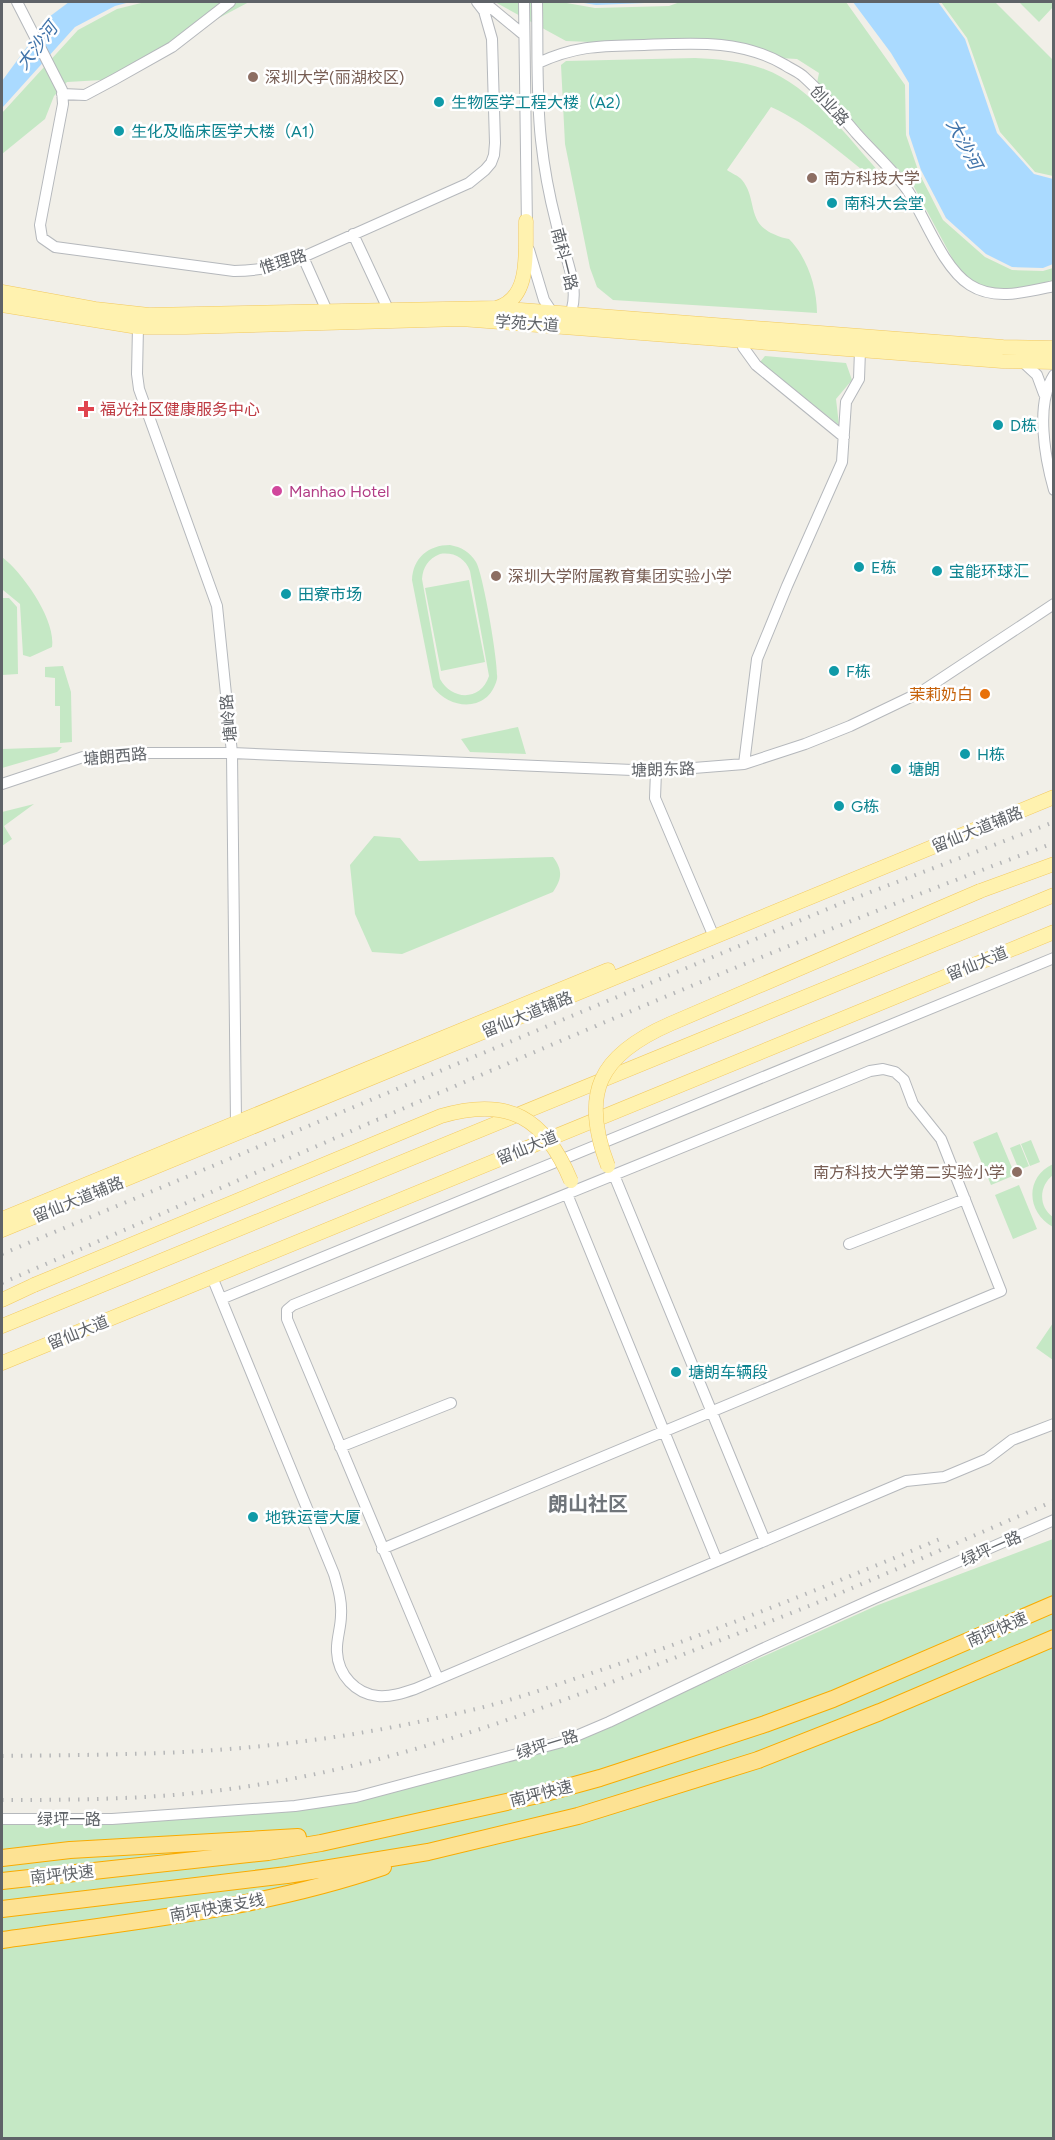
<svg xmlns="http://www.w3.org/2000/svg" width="1055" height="2140" viewBox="0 0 1055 2140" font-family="Figtree,'Noto Sans SC',sans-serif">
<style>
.green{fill:#c5e8c5;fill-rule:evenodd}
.water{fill:#aadaff}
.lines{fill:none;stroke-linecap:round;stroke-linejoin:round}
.minor-casing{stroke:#b5b8bc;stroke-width:12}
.major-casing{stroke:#f2c960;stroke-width:15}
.highway-casing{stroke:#f9ab00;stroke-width:18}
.minor{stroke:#fff;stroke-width:10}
.major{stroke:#fff2af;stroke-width:14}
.highway{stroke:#fde293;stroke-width:16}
.rail{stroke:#b6b7b8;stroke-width:4;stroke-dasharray:1.5 8;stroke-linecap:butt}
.major-bridge-casing{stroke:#f2c960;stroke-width:15;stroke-linecap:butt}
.major-bridge{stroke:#fff2af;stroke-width:14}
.education-dot{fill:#8d6e63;stroke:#fff;stroke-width:2}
.culture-dot{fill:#0f9aa8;stroke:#fff;stroke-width:2}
.health-dot{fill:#e0444e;stroke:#fff;stroke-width:2}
.hotel-dot{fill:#d1479c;stroke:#fff;stroke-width:2}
.food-dot{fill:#e8710a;stroke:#fff;stroke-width:2}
.labels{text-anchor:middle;stroke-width:5;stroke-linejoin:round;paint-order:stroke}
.education-label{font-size:16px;fill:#785e54;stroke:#fff;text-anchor:start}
.culture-label{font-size:16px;fill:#0d838f;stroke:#fff;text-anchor:start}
.street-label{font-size:16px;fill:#5f6368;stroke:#fff}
.health-label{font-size:16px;fill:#be3a42;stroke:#fff;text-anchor:start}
.hotel-label{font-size:16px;fill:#b23c85;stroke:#fff;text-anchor:start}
.food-label{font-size:16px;fill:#c56008;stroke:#fff;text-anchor:end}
.water-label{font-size:18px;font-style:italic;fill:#4174aa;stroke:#fff}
.quarter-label{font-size:20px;font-weight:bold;fill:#70757a;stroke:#fff}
</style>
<rect width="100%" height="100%" fill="#f1efe8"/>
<path class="green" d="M145,2H249L102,80L67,82L54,96L45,119L2,154V113L78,30L117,9Z
M495,2H561L595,8L669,6L680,2H846L905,85L906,135L919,173L943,220L985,257L1012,270L1043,271L1053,268V282L1011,290H992L972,282L958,269L913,185L817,83L819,73L797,59L779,58L762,49L566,41Z
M941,2H995L1053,60V176L1035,172L1000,132L967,38Z
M1019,2H1053V7L1039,22Z
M695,58C718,59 741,61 764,69C811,86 848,138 881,174L875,180C843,155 809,124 771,107L727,170C731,173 739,176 742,180C757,198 747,221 771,233C778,236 782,238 789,239C807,257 817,287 817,313L613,300L597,287L590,268L565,144L561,65L566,61Z
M765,356L846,363L852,380L836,399L839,425L760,362Z
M450,545C461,547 470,552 476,562C483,573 499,666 497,679C489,712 451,711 433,687L412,580C413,558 428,545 450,545ZM440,554C454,552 465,558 470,571L489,676C481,701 452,701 440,679L422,579C423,567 428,559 440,554Z
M2,557C23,573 56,620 52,647L30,657L23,655L20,604L3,590Z
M469,580L485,662L441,671L425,588Z
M2,598H9L17,607L18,674L2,675Z
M63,666L71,692L72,742L60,743V706H55V678L45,677V667Z
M518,727L526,754L470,752L461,739Z
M62,747L57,752L2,768V749Z
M34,804L4,826L12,839L2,846V812Z
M374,836L400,838L419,861L553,857C563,870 562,879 553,892L402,954L372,952L355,914L350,865Z
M997,1132L1015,1175L991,1185L973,1142Z
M1031,1140L1040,1162L1030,1166L1021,1144Z
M1020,1144L1029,1166L1019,1170L1010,1148Z
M1053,1164V1175C1039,1186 1038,1206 1053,1217V1227C1026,1212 1025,1177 1053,1164Z
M1019,1185L1037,1229L1013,1239L995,1195Z
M1053,1323V1360L1036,1348Z
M1053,1539V2138H2V1822L295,1807L563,1746L878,1605Z"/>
<path class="water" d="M69,2H130L115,6L75,27L2,108V81L49,17Z
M578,2H669L596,5Z
M853,2H938L965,39L997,133L1034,174L1053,179V264L1043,268L1012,267L986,254L946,218L921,170L909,134V83L891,53Z"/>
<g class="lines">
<defs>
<path id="minor" d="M17,2L62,90L63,104L40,225L42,238L55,247L234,271C259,271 279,266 303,257L469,183L485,170L491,163L494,155L495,143L492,39L484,11L477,2
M484,2L524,35
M524,2L527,228
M537,2C538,48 536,94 541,140C544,168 549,195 556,222C562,251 585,293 567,319
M538,63C577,45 602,46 644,45C693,43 741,39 785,65C791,69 799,72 804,77C823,94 840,114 856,133C871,150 896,173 908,191C925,218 943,268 970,285C995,301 1026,292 1054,286
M62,94L85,95L115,79L172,47L230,2
M353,234L388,309
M529,250L544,300L554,315
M303,257L327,311
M138,327L137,374L139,389L217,606L232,753L236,1123
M742,340L743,347L756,365L844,437
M1023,362L1037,375L1044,394
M1054,375C1035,404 1045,458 1054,490
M744,764L757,659L787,586L842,462L846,402L859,379L860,350
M656,771L655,798L714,937
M2,784L83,757L139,753H232L656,771L744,764L805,744L850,726L921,692L1054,604
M614,1175L765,1541
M567,1194L717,1561
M849,1244L965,1199
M212,1277L334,1574C338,1588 342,1601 341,1615C341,1628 336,1640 337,1652C338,1675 356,1694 378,1696C391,1697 403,1693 415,1689L906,1481L944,1477L987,1459L1012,1440L1054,1424
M221,1299L1054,958
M340,1447L451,1403
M382,1549L1001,1291L941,1139L913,1104L904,1080L895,1072L883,1069L870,1071L293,1305L287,1310V1319L438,1679
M2,1819H112L295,1806L356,1797L562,1742L609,1722L760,1650L875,1598L1054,1520"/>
<path id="major" d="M2,292L95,309L149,315L495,308L1003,347L1054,348
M2,305L138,327H186L461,319L1002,361L1054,362
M496,308C532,299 525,250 526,221
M980,891L1054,864
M2,1219L608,970
M2,1230L1054,797
M2,1300L34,1285
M2,1326L1054,895
M2,1363L1054,932"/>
<path id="highway" d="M2,1858L70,1850L298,1837
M2,1881L268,1852L321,1843L538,1795L600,1778L765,1724L833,1699L1054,1604
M2,1909L287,1875L428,1852L578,1816L758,1760L880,1712L1054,1638
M2,1940C129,1922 260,1909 383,1867"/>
</defs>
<use href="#minor" class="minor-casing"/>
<use href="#major" class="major-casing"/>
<use href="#highway" class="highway-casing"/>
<use href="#minor" class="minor"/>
<use href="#major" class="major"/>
<use href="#highway" class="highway"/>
<path class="rail" d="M2,1254L842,903L1054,822
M2,1283C350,1133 697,975 1054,843
M2,1756C73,1755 145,1755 216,1750C301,1744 385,1731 467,1711C512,1701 555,1685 598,1671C714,1632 827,1586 940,1539
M2,1800C85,1800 168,1799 250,1786C394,1764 530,1714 664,1662C724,1638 785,1617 845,1591C914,1562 984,1531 1054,1501"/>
<defs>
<path id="major-bridge" d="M608,1166C580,1093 599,1055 670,1024L980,891
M34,1285L441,1116C509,1096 545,1118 571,1181"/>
</defs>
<use href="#major-bridge" class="major-bridge-casing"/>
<use href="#major-bridge" class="major-bridge"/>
</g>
<g class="education-dot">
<circle cx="253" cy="77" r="6"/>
<circle cx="812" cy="178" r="6"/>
<circle cx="496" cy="576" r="6"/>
<circle cx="1017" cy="1172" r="6"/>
</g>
<g class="culture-dot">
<circle cx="439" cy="102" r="6"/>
<circle cx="119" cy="131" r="6"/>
<circle cx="832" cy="203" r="6"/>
<circle cx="998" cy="425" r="6"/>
<circle cx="859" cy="567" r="6"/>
<circle cx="937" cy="571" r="6"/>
<circle cx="286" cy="594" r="6"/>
<circle cx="834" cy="671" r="6"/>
<circle cx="965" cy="754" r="6"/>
<circle cx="896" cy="769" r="6"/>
<circle cx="839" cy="806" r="6"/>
<circle cx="676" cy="1372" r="6"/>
<circle cx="253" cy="1517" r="6"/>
</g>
<path class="health-dot" d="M83 400h6v6h6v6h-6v6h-6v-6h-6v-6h6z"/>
<circle class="hotel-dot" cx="277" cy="491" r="6"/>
<circle class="food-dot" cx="985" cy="694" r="6"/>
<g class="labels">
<g class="education-label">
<text x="265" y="83">深圳大学(丽湖校区)</text>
<text x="824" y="184">南方科技大学</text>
<text x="508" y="582">深圳大学附属教育集团实验小学</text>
<text x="1005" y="1178" text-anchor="end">南方科技大学第二实验小学</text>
</g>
<g class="culture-label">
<text x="451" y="108">生物医学工程大楼（A2）</text>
<text x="131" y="137">生化及临床医学大楼（A1）</text>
<text x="844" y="209">南科大会堂</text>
<text x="1010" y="431">D栋</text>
<text x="871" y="573">E栋</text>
<text x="949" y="577">宝能环球汇</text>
<text x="298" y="600">田寮市场</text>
<text x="846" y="677">F栋</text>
<text x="977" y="760">H栋</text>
<text x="908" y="775">塘朗</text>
<text x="851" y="812">G栋</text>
<text x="688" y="1378">塘朗车辆段</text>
<text x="265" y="1523">地铁运营大厦</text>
</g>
<g class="street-label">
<text transform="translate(830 105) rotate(47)" y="6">创业路</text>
<text transform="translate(565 259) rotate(76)" y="6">南科一路</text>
<text transform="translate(283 261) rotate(-17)" y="6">惟理路</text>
<text transform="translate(527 323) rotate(4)" y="6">学苑大道</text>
<text transform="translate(228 718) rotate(-96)" y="6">塘岭路</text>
<text transform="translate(115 756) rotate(-5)" y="6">塘朗西路</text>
<text transform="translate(663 769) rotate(-2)" y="6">塘朗东路</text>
<text transform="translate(977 829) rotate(-22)" y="6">留仙大道辅路</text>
<text transform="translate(977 963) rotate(-22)" y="6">留仙大道</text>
<text transform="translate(527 1014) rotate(-22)" y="6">留仙大道辅路</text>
<text transform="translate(527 1147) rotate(-22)" y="6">留仙大道</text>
<text transform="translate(78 1199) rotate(-22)" y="6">留仙大道辅路</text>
<text transform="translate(78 1332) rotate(-22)" y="6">留仙大道</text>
<text transform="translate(991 1548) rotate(-24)" y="6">绿坪一路</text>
<text transform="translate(997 1629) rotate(-23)" y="6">南坪快速</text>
<text transform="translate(547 1744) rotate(-17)" y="6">绿坪一路</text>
<text transform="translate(541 1793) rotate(-14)" y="6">南坪快速</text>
<text x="69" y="1825">绿坪一路</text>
<text transform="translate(62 1874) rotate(-6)" y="6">南坪快速</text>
<text transform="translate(217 1907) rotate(-10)" y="6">南坪快速支线</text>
</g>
<g class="health-label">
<text x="100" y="415">福光社区健康服务中心</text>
</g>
<g class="hotel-label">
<text x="289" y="497">Manhao Hotel</text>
</g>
<g class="food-label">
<text x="973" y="700">茉莉奶白</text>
</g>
<g class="water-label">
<text transform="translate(37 46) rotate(-52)" y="6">大沙河</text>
<text transform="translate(964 144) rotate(62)" y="6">大沙河</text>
</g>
<g class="quarter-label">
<text x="588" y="1511">朗山社区</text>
</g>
</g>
<rect width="1055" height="2140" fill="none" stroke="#5f6368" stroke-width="6"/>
</svg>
